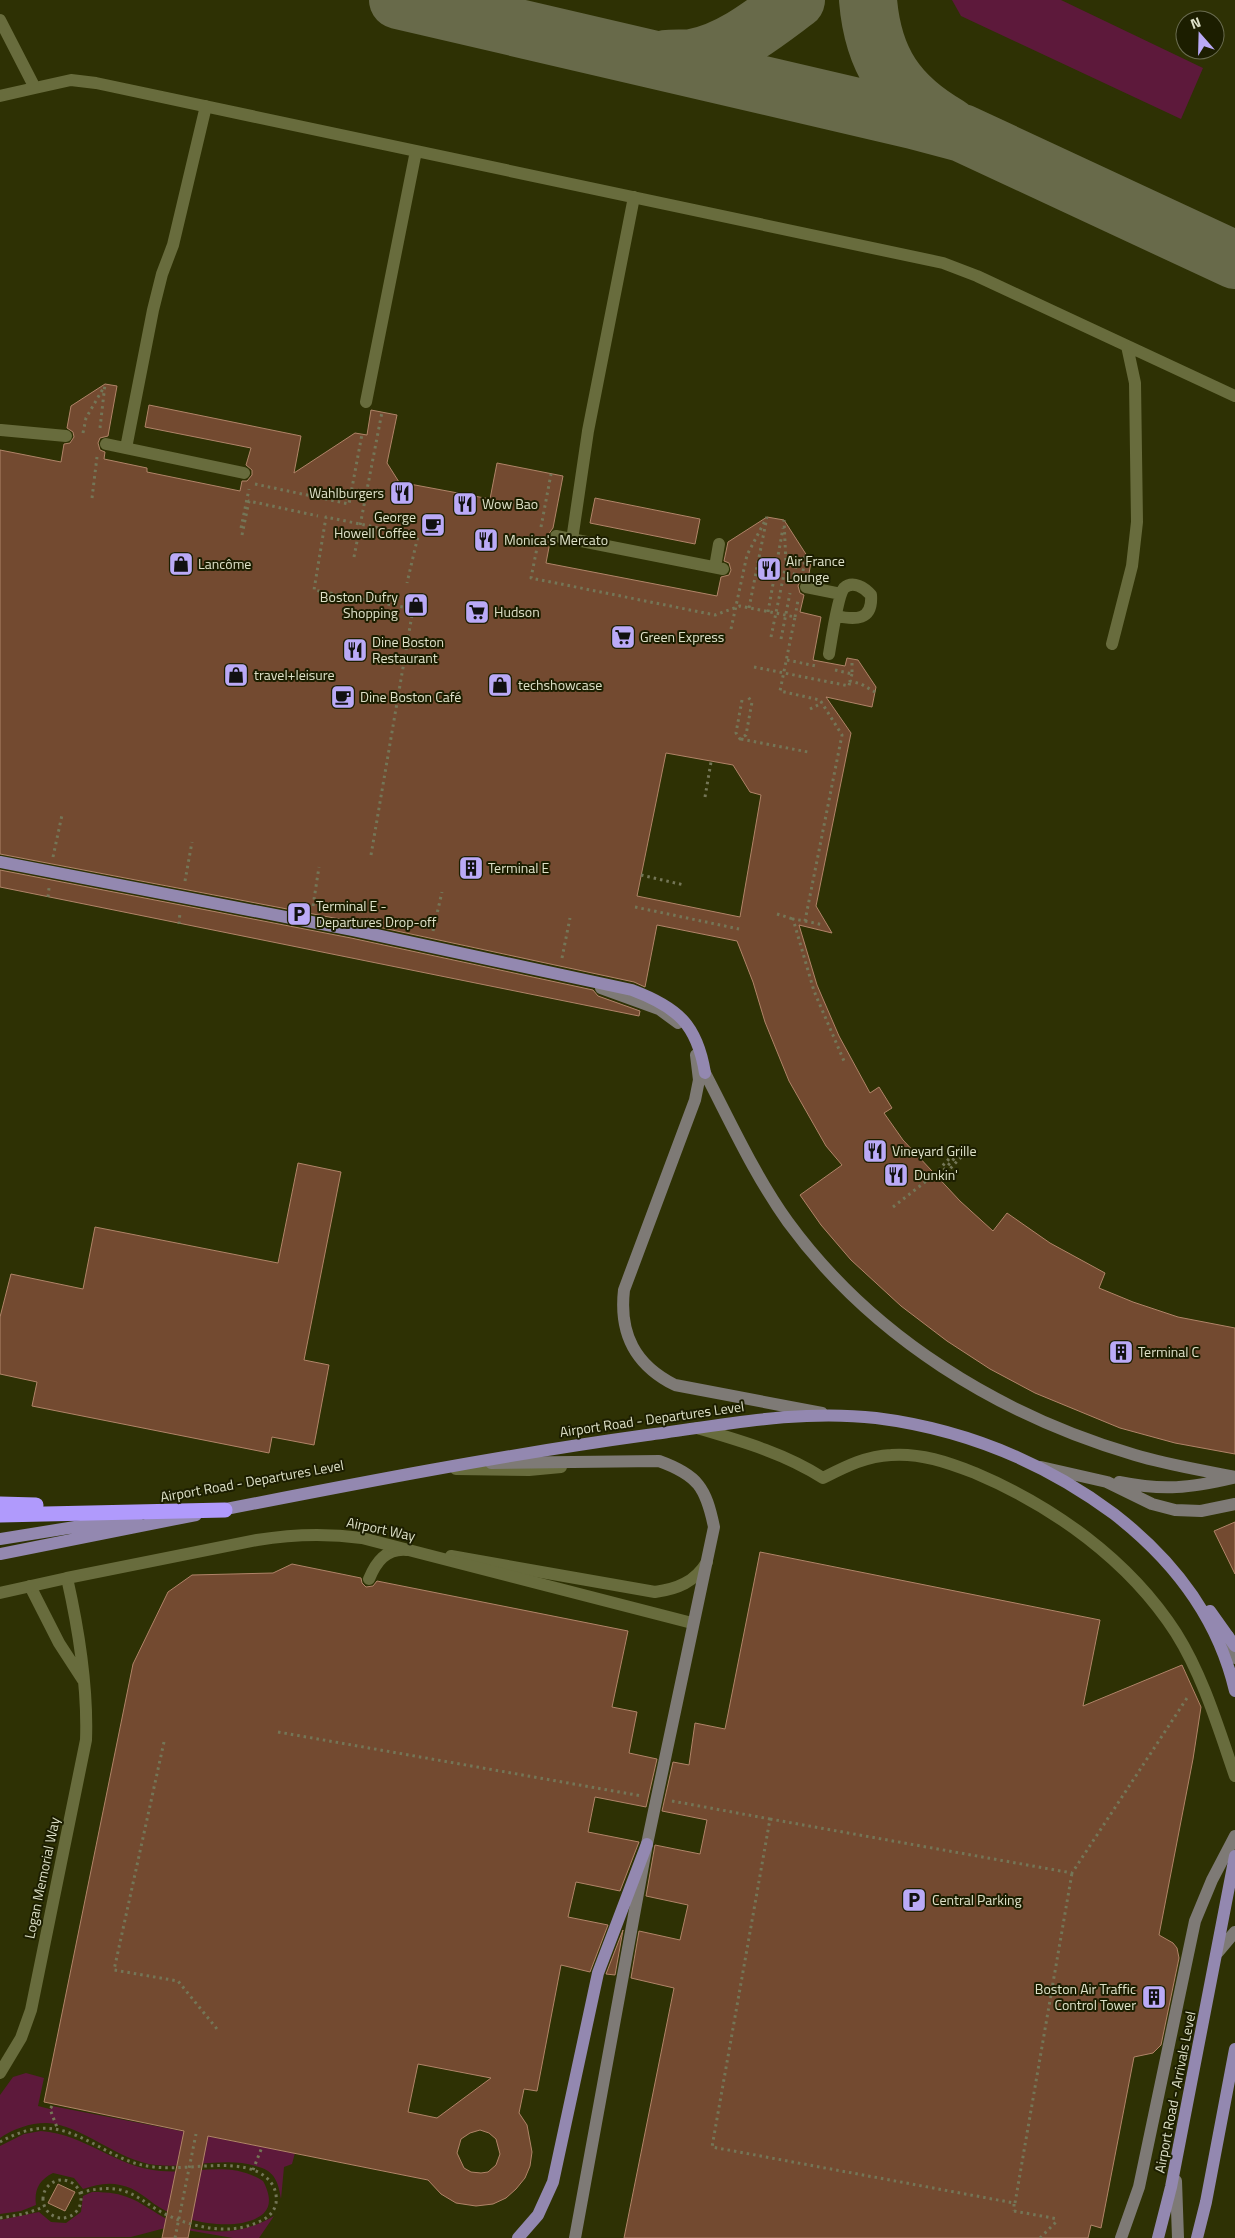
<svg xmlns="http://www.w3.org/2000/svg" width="1235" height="2238" viewBox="0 0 1235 2238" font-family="'Titillium Web',sans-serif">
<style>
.built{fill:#2e3104;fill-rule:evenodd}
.green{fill:#5d193b}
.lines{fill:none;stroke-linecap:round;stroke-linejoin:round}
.taxiway{stroke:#686a4a;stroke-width:58}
.building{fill:#734a30;stroke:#b08468;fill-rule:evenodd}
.path{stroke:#747657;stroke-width:3;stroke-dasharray:2.5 4;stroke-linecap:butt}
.service{stroke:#686c3d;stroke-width:12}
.minor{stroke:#686c3d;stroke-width:12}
.tertiary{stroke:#686c3d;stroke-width:12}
.secondary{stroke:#7e7a76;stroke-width:12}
.primary{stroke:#9388b0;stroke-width:12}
.motorway{stroke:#b09afc;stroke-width:15}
.labels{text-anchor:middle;stroke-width:4;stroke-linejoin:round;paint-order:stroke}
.poi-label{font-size:14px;fill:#dee1c8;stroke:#1c1e00;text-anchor:start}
.street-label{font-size:14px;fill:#dee1c8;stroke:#1c1e00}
</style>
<rect width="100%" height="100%" fill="#252703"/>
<path class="built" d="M0,0H1235V2238H0ZM1185,20H1215V50H1185Z"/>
<path class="green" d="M952,0H1061L1203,68L1181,119L961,16Z
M26,2073L44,2078L38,2106L50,2109L52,2106L295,2153L292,2164L284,2167L281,2199C279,2186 276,2173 262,2168C228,2155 191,2169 156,2165C117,2161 82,2124 46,2123C30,2123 13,2129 0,2138V2095L13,2077Z
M41,2131C85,2134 117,2168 161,2171C197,2174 231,2160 263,2181C268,2190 273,2204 264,2213C242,2234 183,2222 159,2207C146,2199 137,2188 120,2185C107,2182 96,2185 83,2189L74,2178L53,2173C39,2180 34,2190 36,2205L21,2211L0,2214V2146L24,2134Z
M92,2192C127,2192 135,2200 163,2217C197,2237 241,2236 274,2216L259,2238H233L169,2227L131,2237L0,2238V2220L39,2212L51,2222L66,2223L81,2212L83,2196Z"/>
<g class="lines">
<path class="taxiway" d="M398,0L913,120L962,133L1235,260
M868,0C873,60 897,96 949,126
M665,59C674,58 683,59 692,58C731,51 765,23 796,0"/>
</g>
<path class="building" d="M105,384L117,386L108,436L100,438L98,443L100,450L105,452L104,459L147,468V472L240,491L242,481H247L252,475V470L246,465L251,448L145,427L149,405L301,436L294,473L355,433L367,435L371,410L397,415L387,463L399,482L490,499L497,463L563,476L553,528L548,535L550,542L546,563L717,596L721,577L729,575L731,570L729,563L724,561L728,542L767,517L784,520L811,562L808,579L800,581L798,586L800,593L804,595L800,612L821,617L813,660L845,666L847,658L858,660L876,687L872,707L826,697L851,733L816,906L832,933L799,925L817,985L839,1036L870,1093L879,1087L892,1108L884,1113L903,1140L960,1201L993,1231L1007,1213L1050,1243L1105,1273L1099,1288L1133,1302L1178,1317L1235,1328V1454L1175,1443L1120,1428L1035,1393L990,1369L947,1341L901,1306L851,1260L821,1225L800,1195L842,1165L826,1146L789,1081L765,1022L753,982L737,941L657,925L645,987L634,982L355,922L0,854V450L61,462L64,444L70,443L74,437L73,432L67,428L71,406ZM666,753L733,765L750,792L761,795L740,917L637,896Z
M595,498L700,519L695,544L590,523Z
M0,870L351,938L593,990L598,996L640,1011L639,1016L0,887Z
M298,1163L341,1172L304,1360L329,1365L314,1445L272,1437L269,1453L32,1406L37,1382L0,1374V1317L11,1274L83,1289L95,1227L278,1263Z
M1235,1522V1574L1214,1531Z
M760,1552L1100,1620L1083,1706L1182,1665L1201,1707L1193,1759L1159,1935L1173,1943L1177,1948L1179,1958L1161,2045L1153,2053L1134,2057L1101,2228L1091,2225L1088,2238H624L674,1988L631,1978L639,1931L680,1940L688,1905L646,1896L655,1845L700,1854L707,1820L662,1811L673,1762L689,1765L695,1723L725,1729Z
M292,1564L361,1578L362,1583L366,1587L373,1586L377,1581L628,1631L612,1707L637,1712L629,1753L657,1759L646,1807L595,1797L588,1832L639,1842L620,1891L576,1882L568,1917L608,1925L590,1972L561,1965L537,2091L524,2089L519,2113L527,2125L532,2152L530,2166L525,2178L516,2189L506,2198L493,2204L476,2206L456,2203L441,2194L428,2180L208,2136L188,2238H162L184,2131L44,2102L133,1664L168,1592L192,1575L273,1573ZM418,2064L491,2078L437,2118L408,2112ZM480,2130L489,2133L496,2139L500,2154L496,2165L488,2172L481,2173L471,2172L464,2168L457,2153L461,2139L470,2133Z
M623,1930L615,1975L606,1974Z
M58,2184L75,2192L65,2211L48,2203Z"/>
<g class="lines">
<path class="path" d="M100,428L105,384
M83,433L86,418L104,387
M255,484L349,504L362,434
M92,498L97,457
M541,527L551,474
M241,528L249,489
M242,535L249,501L318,516
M539,538L531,578L715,615L740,606L795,617L780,691L820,700L842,735L805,921L793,919L814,991L844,1061
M354,557L382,412
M803,571L806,555
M794,575L796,566L807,555
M749,608L766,522
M768,612L783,528
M795,617L798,600
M731,629L747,555L767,517
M771,637L786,564L784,520
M781,639L790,593
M787,660L816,666
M754,667L849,686L850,681
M835,670L852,674V659
M852,674L850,681L861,684L875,692
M742,700L736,733L740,739L746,735L752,702L748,697
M810,709L822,703
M741,739L808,752
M705,797L711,762
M371,855L413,609L314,590L326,517L418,536L407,583
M53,857L62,815
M641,875L684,885
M185,881L192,842
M48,897L49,888
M313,906L319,867
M635,907L739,929
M777,914L793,919
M805,921L824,925
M179,924L180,912
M433,931L442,892
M562,958L570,918
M893,1207L934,1175L959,1148L962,1150L941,1173L944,1175L966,1152
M278,1732L642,1796
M164,1742L114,1970L178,1981L217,2029
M672,1801L770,1819L712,2147L1014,2203V2211
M770,1819L1072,1873L1189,1695
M52,2106L50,2109L58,2130
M0,2142C16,2133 35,2126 54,2129C84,2133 111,2158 142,2165C179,2174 226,2157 258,2172C270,2178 278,2189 276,2203C274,2214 266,2219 256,2223C227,2236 187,2226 161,2212C147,2204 136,2194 121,2190C106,2187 93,2189 80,2193
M253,2170L262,2147
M43 2199a19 19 0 1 1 38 0a19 19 0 1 1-38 0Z
M1015,2203L1072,1873
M1014,2211L1058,2219
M0,2218L24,2214L44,2207
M175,2238L196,2134
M1040,2238L1058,2220"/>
<path class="service" d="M0,20L35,88L71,80L96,83L943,263L977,276L1235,396
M0,96L35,88
M366,402L416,151
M1,430L66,436
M106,444L244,473
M126,448L153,310L162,274L173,245L206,106
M556,536L723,569
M572,540L588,431L634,197
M715,567L719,544
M806,587L841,594
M1112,644L1132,566L1137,522L1135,383L1127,346
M829,654C831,642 838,595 844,588C853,580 865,588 871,595C873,621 855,620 836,616
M697,1428C741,1441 784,1453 823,1478C845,1467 866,1456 891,1455C921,1453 947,1462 975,1473C1053,1506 1129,1560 1176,1633C1203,1676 1218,1727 1235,1776
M456,1469L529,1470L561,1467
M451,1556L655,1592C677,1589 695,1582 707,1562
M369,1579C376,1562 386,1548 407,1550"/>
<path class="minor" d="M30,1586L59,1643L83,1680
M0,2073L21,2038L31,2010L86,1740C88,1685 79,1631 67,1578"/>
<path class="tertiary" d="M0,1593L67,1578L257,1540C293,1534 326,1533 362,1538L692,1623"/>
<path class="secondary" d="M601,988L659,1009L678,1023
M696,1055L699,1080L695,1100L624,1290C619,1334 635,1365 675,1385L822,1413
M705,1073C731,1123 755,1176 788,1222C872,1337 999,1415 1135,1455C1168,1465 1202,1470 1235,1477
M491,1463L659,1461C698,1475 706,1488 714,1527L647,1844L575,2238
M1041,1467L1107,1482L1152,1504L1175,1510L1201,1511L1235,1504
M1119,1482C1164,1491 1189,1488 1233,1478
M1228,1636L1235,1658
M1218,1952L1235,1932
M1176,2181L1178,2238
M1121,2238L1139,2187L1195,1921L1212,1880L1235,1836"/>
<path class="primary" d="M0,862L353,930L632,990C677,1007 697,1024 705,1073
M216,1511C359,1483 502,1455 647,1435C723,1425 800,1409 876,1418C963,1429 1044,1462 1114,1514C1172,1559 1218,1618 1235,1691
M0,1539L137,1517
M0,1554L196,1515
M1210,1611L1235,1646
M518,2238L538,2215L553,2182L598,1973L647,1844
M1158,2238L1171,2187L1235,1856
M1197,2238L1206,2202L1235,2049"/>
<path class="motorway" d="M0,1504L36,1505
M0,1515L225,1510"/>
</g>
<defs>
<symbol id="restaurant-square" viewBox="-11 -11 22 22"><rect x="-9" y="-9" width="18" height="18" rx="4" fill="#baaaf7" stroke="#1c1e00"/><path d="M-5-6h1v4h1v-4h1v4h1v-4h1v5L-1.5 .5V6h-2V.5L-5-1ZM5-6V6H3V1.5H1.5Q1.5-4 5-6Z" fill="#111"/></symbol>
<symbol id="cafe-square" viewBox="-11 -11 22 22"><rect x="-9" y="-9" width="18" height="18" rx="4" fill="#baaaf7" stroke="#1c1e00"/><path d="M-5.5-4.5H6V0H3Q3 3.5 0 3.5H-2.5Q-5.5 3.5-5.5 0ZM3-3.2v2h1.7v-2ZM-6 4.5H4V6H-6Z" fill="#111"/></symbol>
<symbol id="shop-square" viewBox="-11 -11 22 22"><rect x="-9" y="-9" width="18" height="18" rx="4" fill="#baaaf7" stroke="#1c1e00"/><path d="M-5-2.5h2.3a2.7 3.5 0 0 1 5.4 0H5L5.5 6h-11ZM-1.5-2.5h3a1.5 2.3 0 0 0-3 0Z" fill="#111"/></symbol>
<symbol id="supermarket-square" viewBox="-11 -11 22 22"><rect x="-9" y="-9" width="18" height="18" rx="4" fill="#baaaf7" stroke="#1c1e00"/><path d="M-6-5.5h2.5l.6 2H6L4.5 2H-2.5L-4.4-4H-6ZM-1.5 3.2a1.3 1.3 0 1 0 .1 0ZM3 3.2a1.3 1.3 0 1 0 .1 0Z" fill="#111"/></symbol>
<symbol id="building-square" viewBox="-11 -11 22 22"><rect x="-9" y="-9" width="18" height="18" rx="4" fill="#baaaf7" stroke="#1c1e00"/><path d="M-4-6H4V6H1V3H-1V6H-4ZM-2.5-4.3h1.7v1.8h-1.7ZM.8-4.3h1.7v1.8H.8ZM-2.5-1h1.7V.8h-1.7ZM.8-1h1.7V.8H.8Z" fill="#111"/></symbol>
<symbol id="parking-square" viewBox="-11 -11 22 22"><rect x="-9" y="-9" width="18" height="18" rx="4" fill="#baaaf7" stroke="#1c1e00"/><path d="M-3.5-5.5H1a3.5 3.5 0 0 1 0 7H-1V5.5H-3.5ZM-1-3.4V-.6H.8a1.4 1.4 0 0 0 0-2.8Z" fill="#111"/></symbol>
</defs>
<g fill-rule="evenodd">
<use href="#restaurant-square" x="388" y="479" width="28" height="28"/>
<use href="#restaurant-square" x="451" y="490" width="28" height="28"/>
<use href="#cafe-square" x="419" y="511" width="28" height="28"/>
<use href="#restaurant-square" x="472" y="526" width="28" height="28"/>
<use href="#shop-square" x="167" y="550" width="28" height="28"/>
<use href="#restaurant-square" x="755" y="555" width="28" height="28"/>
<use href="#shop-square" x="402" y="591" width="28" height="28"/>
<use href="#supermarket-square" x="463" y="598" width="28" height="28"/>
<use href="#supermarket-square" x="609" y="623" width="28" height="28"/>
<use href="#restaurant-square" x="341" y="636" width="28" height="28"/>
<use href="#shop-square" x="222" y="661" width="28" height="28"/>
<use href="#shop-square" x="486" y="671" width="28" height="28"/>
<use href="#cafe-square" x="329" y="683" width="28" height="28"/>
<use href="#building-square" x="457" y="854" width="28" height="28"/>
<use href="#parking-square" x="285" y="900" width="28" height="28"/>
<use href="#restaurant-square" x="861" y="1137" width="28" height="28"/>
<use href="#restaurant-square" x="882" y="1161" width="28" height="28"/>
<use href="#building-square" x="1107" y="1338" width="28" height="28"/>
<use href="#parking-square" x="900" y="1886" width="28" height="28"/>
<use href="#building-square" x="1140" y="1983" width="28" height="28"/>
</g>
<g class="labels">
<g class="poi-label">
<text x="384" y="498" text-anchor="end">Wahlburgers</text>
<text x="482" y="509">Wow Bao</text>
<text x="416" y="522" text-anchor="end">George<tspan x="416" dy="16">Howell Coffee</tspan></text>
<text x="504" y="545">Monica's Mercato</text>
<text x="786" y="566">Air France<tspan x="786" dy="16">Lounge</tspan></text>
<text x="198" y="569">Lancôme</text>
<text x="398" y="602" text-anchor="end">Boston Dufry<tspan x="398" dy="16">Shopping</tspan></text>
<text x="494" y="617">Hudson</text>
<text x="640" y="642">Green Express</text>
<text x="372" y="647">Dine Boston<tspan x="372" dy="16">Restaurant</tspan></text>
<text x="254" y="680">travel+leisure</text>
<text x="518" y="690">techshowcase</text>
<text x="360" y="702">Dine Boston Café</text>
<text x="488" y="873">Terminal E</text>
<text x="316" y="911">Terminal E -<tspan x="316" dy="16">Departures Drop-off</tspan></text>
<text x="892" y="1156">Vineyard Grille</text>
<text x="914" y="1180">Dunkin'</text>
<text x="1138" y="1357">Terminal C</text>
<text x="932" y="1905">Central Parking</text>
<text x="1136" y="1994" text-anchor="end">Boston Air Traffic<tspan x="1136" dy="16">Control Tower</tspan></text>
</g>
<g class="street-label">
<text transform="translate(652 1419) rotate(-8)" y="5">Airport Road - Departures Level</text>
<text transform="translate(252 1481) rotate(-10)" y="5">Airport Road - Departures Level</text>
<text transform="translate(381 1529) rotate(12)" y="5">Airport Way</text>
<text transform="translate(42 1878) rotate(-78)" y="5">Logan Memorial Way</text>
<text transform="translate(1175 2092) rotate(-79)" y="5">Airport Road - Arrivals Level</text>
</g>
</g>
<g transform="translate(1200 35) rotate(340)"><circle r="24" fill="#1c1e00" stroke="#6a6c50"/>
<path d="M0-4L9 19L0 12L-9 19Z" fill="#baaaf7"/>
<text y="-8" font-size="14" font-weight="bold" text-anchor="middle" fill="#dee1c8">N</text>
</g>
</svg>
